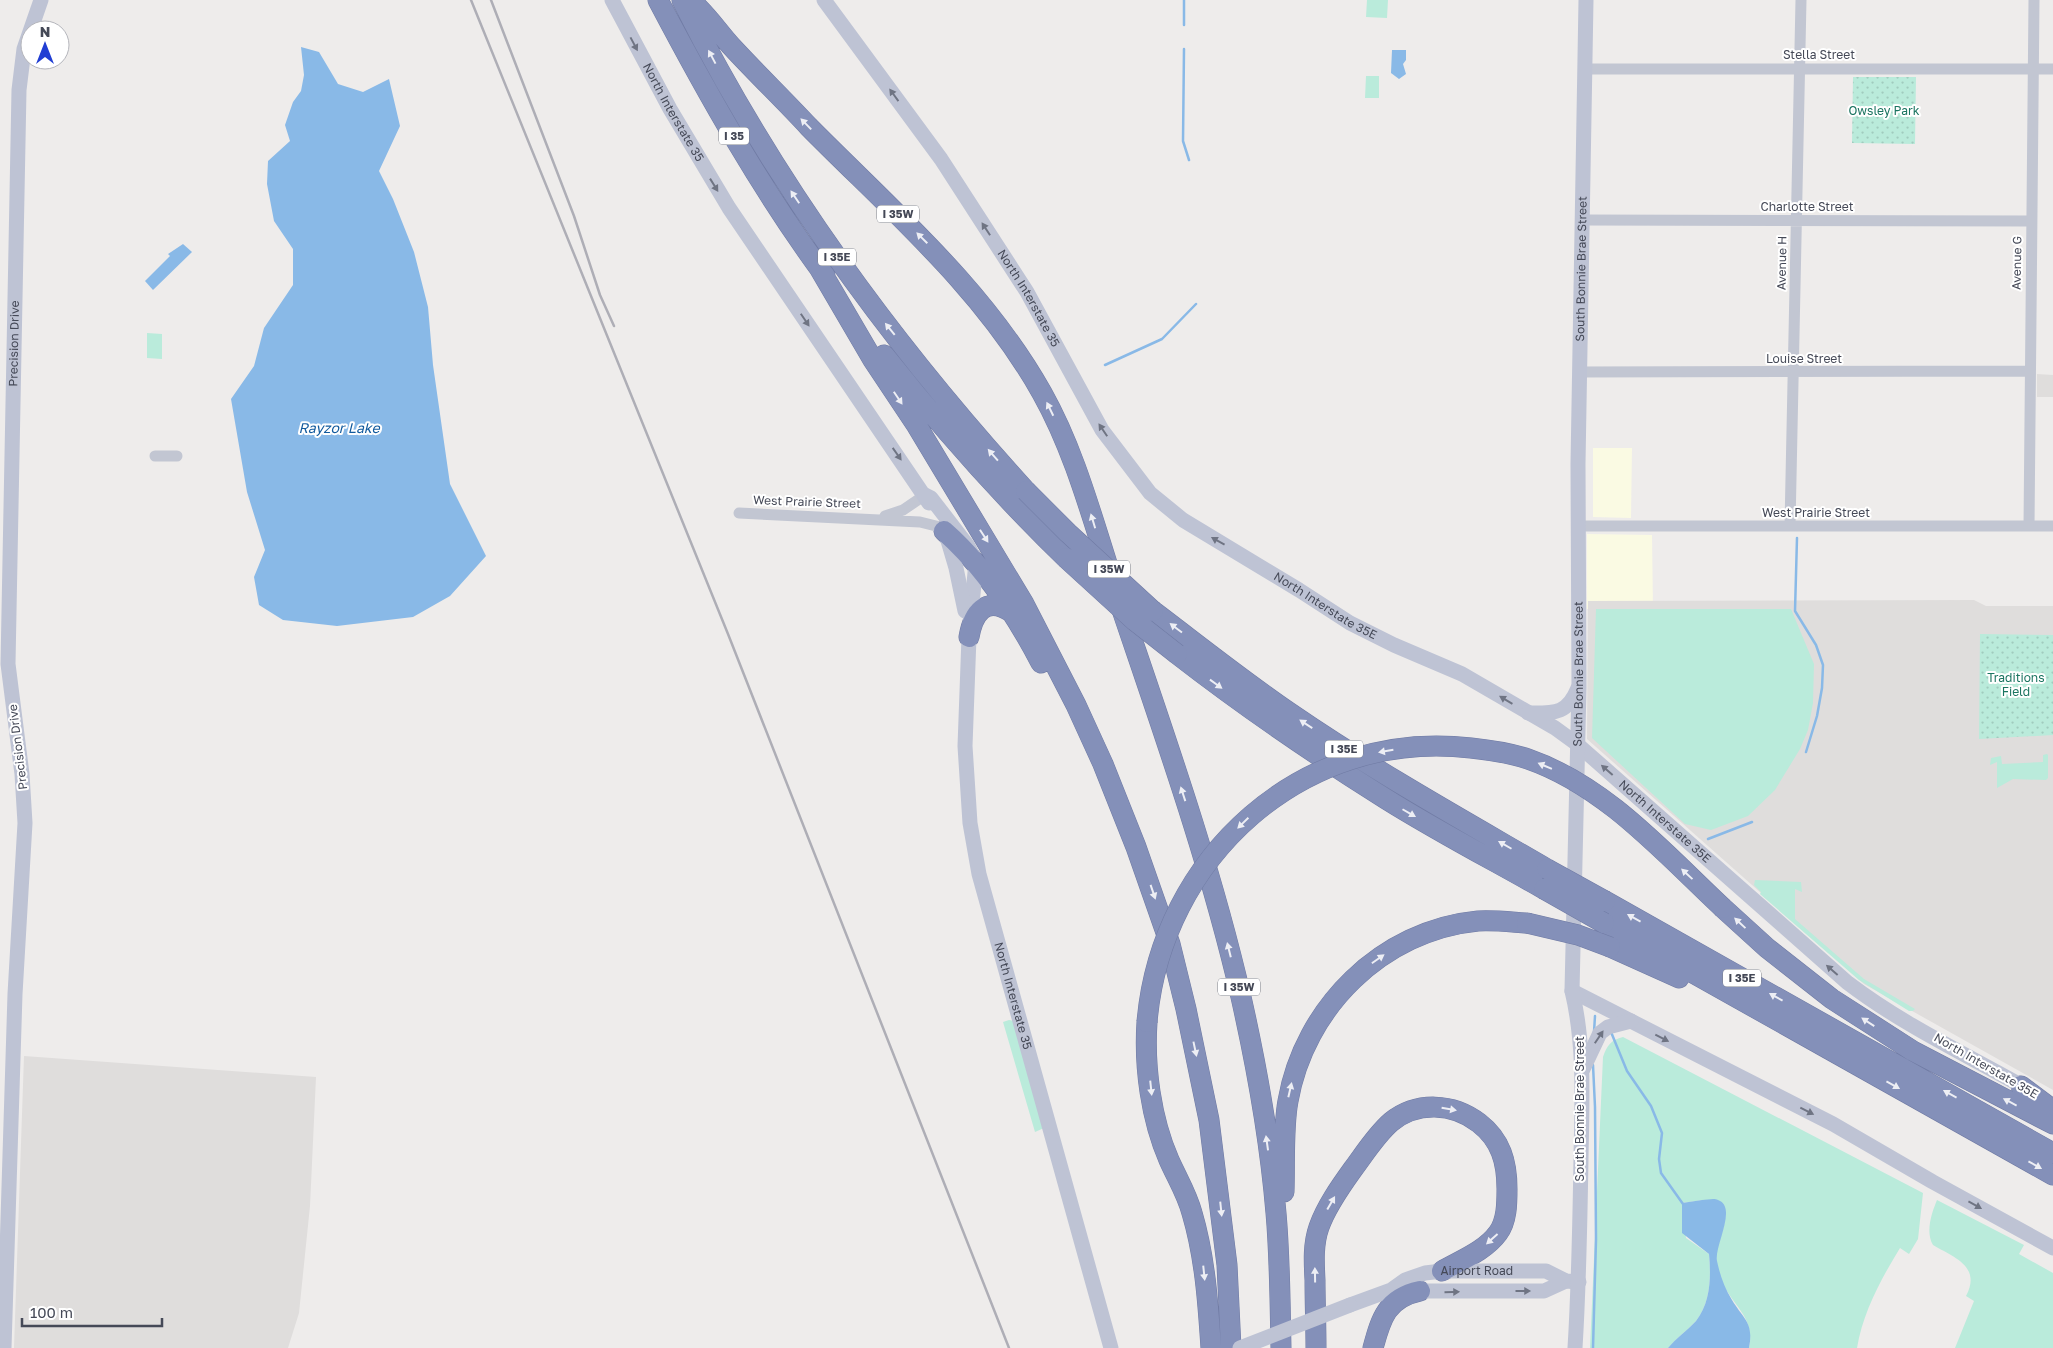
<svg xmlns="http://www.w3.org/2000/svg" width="2053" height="1348" viewBox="0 0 2053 1348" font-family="'Golos Text',sans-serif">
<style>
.commercial{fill:#fafae3}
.education{fill:#dfdddc}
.grass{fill:#baebdb}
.park{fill:url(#park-dots)}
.water{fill:#89b9e7}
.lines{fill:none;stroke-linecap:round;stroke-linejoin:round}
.stream{stroke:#89b9e7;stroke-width:2.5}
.highway-casing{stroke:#707ba4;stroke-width:21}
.street{stroke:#c2c6d2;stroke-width:11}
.secondary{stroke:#bec3d4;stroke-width:15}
.highway{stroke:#8490b9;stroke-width:20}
.rail{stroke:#aeaeb6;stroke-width:2.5}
.highway-bridge-casing{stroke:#707ba4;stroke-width:21;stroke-linecap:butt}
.secondary-bridge{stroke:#bec3d4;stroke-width:15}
.highway-bridge{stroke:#8490b9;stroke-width:20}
.oneway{fill:#6f7483}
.oneway2{fill:#edeef4}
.labels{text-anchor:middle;stroke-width:4;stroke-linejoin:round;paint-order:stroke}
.shield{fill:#fff;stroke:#7d8089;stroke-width:1}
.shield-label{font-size:11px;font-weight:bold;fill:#454957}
.street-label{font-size:12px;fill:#454957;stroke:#fff}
.park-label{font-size:12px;fill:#1a7460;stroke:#fff}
.water-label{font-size:14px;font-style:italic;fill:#125a9d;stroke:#fff}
</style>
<defs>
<pattern id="park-dots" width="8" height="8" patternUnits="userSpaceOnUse" patternTransform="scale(1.25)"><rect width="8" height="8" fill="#baebdb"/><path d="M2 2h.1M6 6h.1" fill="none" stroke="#a1cbbe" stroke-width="1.8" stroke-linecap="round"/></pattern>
</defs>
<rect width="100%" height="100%" fill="#eeeceb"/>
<path class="commercial" d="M1593,448H1632L1631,518L1593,517Z
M1587,534L1652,535L1653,609H1587Z"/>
<path class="education" d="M2037,374L2053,375V397H2037Z
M1974,600L1986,606H2053V1090L1864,984L1587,739L1588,601Z
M24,1056L316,1077L310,1206L299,1313L288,1348H14Z"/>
<path class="grass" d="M1367,0H1388L1387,18L1366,17Z
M1366,76H1379V98H1365Z
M147,333L162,334V359L147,358Z
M1596,609H1791L1814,664L1813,703L1808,730L1800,749L1775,790L1748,816L1711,830L1685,824L1592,738Z
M2047,754L2048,755V778L2046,780L2013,779L1997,788V762L1990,765L1991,758L2001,756L2002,764L2043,762V755Z
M1755,880L1801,882L1802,892L1795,889V919L1864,979L1915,1009L1913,1011H1909L1859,980L1760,894L1761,892L1754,885Z
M1009,1020L1014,1021L1044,1128L1035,1132L1003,1022Z
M1623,1037L1923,1193L1918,1239L1909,1254L1900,1248C1881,1279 1863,1312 1857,1348H1749C1756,1315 1730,1306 1720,1276C1718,1270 1716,1260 1716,1253C1719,1236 1729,1222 1724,1205L1703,1200L1682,1203L1686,1238L1709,1254C1711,1276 1711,1302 1696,1321C1687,1331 1676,1338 1668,1348H1590L1603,1057C1607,1045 1611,1040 1623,1037Z
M1937,1200L2024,1245L2019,1254L2053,1273V1348H1955L1974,1301L1966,1296C1982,1266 1953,1257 1933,1245C1925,1232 1932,1212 1937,1200Z"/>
<path class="park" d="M1853,77H1916L1915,144L1852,143Z
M1980,634L2053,635V735L1979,739Z"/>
<path class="water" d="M301,47L319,52L338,84L363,92L389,79L400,126L379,171L393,199L414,252L428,307L433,365L450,484L486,556L450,596L413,617L337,626L283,620L259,605L254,577L265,550L247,492L231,399L254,366L264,328L293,285V249L274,221L267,184L268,161L290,141L285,125L293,102L301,91L304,75Z
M1392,50H1406V60L1403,64L1406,74L1399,79L1391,73Z
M183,244L192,252L153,290L145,281L170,256L168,254Z
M1702,1200C1707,1200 1714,1198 1718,1200C1738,1207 1714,1246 1717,1261C1720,1275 1724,1287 1732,1300C1744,1320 1754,1322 1749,1348H1668C1676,1338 1687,1331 1696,1321C1711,1302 1711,1276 1709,1254L1682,1233V1203Z"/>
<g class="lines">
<path class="stream" d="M1184,0V25
M1184,49L1183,141L1189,160
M1105,365L1162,339L1196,304
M1797,538L1795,611L1816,645L1823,665L1822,688L1817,716L1806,752
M1708,839L1752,822
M1594,1032L1595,1016
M1611,1032L1627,1071L1651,1106L1662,1133L1659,1159L1661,1173L1683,1204
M1593,1348L1596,1240L1595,1107L1593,1065"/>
<defs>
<path id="highway" d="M658,0C708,95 761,189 825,276
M682,0C772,180 891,343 1026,491
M690,0C707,14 718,32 733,48C758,75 784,100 809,127C892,211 983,288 1042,393C1074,450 1091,514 1111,576
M818,266L873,360L917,426L1024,604L1076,705L1103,764L1136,847L1170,944L1186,1009L1209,1120L1227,1265L1231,1348
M884,355C941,427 1001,495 1066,558
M944,531C985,567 1016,615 1041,663
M1120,604C1164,734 1210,863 1241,997C1257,1068 1270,1141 1276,1213C1280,1258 1280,1303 1281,1348
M1153,611C1198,645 1243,681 1290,713C1373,770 1461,819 1547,869
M969,637C973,614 985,595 1011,612
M1177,654C1244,706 1314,754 1386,799C1437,831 1491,859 1544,889
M1605,901L2053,1153
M1723,908L1767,948L1832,999L1913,1051L2053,1124
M1604,923L2053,1175
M1610,947L1679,978
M1147,1022C1144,1067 1151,1119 1169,1160C1177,1178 1187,1194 1192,1213C1205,1257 1208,1302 1211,1348
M2021,1086L2053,1110
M1284,1192C1285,1164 1283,1127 1288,1101C1304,1008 1382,930 1478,921C1494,920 1511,922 1527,923
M1316,1348C1316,1325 1315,1303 1315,1280C1314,1262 1313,1244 1319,1227C1326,1207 1340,1187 1353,1169C1365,1153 1376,1135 1391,1122C1417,1101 1453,1103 1479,1123C1501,1140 1507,1162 1507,1189C1507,1203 1507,1221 1498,1233C1485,1251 1461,1260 1442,1271
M1373,1348C1381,1318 1387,1298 1420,1291"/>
</defs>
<use href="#highway" class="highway-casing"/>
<path class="street" d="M1585,69H2053
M1583,220L2031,221
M1579,372L2029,371
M155,456H177
M739,513L920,522L936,526L944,531
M885,516L903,510L925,495
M1578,526H2053
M1790,526L1801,0
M2029,526L2034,0"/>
<g class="secondary">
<path id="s1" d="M612,0L670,109L729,208L929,503"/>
<path id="s2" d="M824,0L941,159L1027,292L1102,430L1150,493L1183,520L1299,590L1350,623L1394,645L1462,674L1555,728L1577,744L1848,983C1903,1025 1969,1056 2029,1090"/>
<path id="s3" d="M925,495L931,498L968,546L976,562L969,637L965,746L970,823L979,874L1111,1348"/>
<path d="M946,534L956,568L965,611"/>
<path d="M1528,713C1554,713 1567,715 1578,688"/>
<path d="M1572,991L1833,1124L1933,1182L2053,1248"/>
<path d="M1583,1069L1600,1033L1608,1027L1631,1021"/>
<path d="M1409,1291H1544L1566,1281"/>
<path id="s4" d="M1350,1305L1391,1290L1405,1280L1425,1273L1442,1271H1546L1566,1281L1579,1282"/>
<path id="s5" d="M4,1348L15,994L25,823L22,774L8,664L19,90L24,49L41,0"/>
<path id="s6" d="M1575,1348C1579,1284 1580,1221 1581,1157C1582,1102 1585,1045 1572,991L1579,687L1578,464L1586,0"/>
</g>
<use href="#highway" class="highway"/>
<path class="rail" d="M471,0L728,634L1009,1348
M491,0L574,216L600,295L614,326"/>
<defs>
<path id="highway-bridge" d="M1026,491L1068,533L1153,611
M1066,558L1135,621L1177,654
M1547,869L1605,901
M1544,889L1604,923
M1527,923L1578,935L1610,947
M1147,1022C1161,857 1303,728 1471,748C1490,750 1510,753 1528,759C1606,786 1664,853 1723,908"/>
</defs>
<use href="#highway-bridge" class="highway-bridge-casing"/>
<path class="secondary-bridge" d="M1240,1348L1350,1305"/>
<use href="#highway-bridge" class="highway-bridge"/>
</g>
<defs><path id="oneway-solid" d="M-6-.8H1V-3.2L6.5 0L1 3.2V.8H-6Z" transform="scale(1.25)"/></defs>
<g class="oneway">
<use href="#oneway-solid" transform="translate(634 44) rotate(62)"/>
<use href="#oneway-solid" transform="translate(894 95) rotate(-126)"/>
<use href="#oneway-solid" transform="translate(714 185) rotate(58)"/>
<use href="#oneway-solid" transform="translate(986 229) rotate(-123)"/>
<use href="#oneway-solid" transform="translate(805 320) rotate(56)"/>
<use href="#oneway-solid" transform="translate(1103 430) rotate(-124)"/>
<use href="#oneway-solid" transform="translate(897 454) rotate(55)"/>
<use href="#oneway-solid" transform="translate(1218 541) rotate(-151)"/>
<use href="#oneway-solid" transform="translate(1506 700) rotate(-149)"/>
<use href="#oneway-solid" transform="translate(1607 770) rotate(-139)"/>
<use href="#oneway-solid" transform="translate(1832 970) rotate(-139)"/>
<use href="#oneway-solid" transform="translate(1599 1037) rotate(-56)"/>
<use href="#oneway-solid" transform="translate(1662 1038) rotate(27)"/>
<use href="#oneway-solid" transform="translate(1807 1111) rotate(27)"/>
<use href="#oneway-solid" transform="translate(1975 1205) rotate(29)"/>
<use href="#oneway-solid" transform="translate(1523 1291)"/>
<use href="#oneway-solid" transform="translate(1452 1292) rotate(-1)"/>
</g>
<g class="oneway2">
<use href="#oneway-solid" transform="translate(712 57) rotate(-118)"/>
<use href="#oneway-solid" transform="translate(806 124) rotate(-134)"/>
<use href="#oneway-solid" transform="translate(795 197) rotate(-124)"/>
<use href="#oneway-solid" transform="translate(922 238) rotate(-135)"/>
<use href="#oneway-solid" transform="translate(890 329) rotate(-129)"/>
<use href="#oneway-solid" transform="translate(898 398) rotate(56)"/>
<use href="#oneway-solid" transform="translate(1050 409) rotate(-116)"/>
<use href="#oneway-solid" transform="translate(993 455) rotate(-131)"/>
<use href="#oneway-solid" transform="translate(1093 521) rotate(-107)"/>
<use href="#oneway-solid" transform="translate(984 536) rotate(57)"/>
<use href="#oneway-solid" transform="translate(1176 628) rotate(-143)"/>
<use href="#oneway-solid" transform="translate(1216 684) rotate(36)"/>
<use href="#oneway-solid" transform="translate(1306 724) rotate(-147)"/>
<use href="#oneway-solid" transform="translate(1386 751) rotate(170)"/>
<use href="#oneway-solid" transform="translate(1545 766) rotate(-157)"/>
<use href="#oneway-solid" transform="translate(1183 794) rotate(-108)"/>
<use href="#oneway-solid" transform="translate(1409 813) rotate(30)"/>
<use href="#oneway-solid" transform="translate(1243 823) rotate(136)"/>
<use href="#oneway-solid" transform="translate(1505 845) rotate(-150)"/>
<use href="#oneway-solid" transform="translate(1687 874) rotate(-137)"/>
<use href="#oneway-solid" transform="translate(1153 892) rotate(71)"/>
<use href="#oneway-solid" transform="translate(1634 918) rotate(-151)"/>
<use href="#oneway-solid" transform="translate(1740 923) rotate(-137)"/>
<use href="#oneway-solid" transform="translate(1229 950) rotate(-104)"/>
<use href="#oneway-solid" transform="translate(1378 959) rotate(-35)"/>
<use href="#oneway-solid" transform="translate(1776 997) rotate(-151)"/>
<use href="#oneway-solid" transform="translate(1868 1022) rotate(-147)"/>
<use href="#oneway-solid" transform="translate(1195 1049) rotate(78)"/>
<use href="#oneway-solid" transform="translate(1893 1085) rotate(29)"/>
<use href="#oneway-solid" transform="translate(1151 1088) rotate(84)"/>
<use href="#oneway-solid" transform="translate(1290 1090) rotate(-77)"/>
<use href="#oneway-solid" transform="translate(1950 1094) rotate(-151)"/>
<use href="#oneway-solid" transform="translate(2010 1102) rotate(-152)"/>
<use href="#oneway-solid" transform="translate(1449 1109) rotate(10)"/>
<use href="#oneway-solid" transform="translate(1267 1143) rotate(-98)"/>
<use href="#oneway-solid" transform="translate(2035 1165) rotate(29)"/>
<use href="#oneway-solid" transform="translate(1331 1203) rotate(-60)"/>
<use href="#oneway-solid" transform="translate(1221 1209) rotate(84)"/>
<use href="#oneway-solid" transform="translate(1492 1239) rotate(138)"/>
<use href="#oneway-solid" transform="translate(1204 1273) rotate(84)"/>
<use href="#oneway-solid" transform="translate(1315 1275) rotate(-91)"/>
</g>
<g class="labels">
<g class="shield">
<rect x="719" y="127.5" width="30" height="17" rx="4"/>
<rect x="877" y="205.5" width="42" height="17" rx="4"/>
<rect x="818" y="248.5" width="38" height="17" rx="4"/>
<rect x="1088" y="560.5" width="42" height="17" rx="4"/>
<rect x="1325" y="740.5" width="38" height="17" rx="4"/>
<rect x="1723" y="969.5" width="38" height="17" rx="4"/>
<rect x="1218" y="978.5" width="42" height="17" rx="4"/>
</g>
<g class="shield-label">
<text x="734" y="140">I 35</text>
<text x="898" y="218">I 35W</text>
<text x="837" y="261">I 35E</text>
<text x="1109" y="573">I 35W</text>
<text x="1344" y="753">I 35E</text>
<text x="1742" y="982">I 35E</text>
<text x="1239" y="991">I 35W</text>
</g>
<g class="street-label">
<text x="1819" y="59">Stella Street</text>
<text dy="4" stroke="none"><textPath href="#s1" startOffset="128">North Interstate 35</textPath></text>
<text x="1807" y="211">Charlotte Street</text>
<text transform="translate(1782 263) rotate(-89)" y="4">Avenue H</text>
<text transform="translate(2017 263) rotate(-89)" y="4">Avenue G</text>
<text dy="4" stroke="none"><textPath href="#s6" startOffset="1080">South Bonnie Brae Street</textPath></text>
<text dy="4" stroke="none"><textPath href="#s2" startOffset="362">North Interstate 35</textPath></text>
<text dy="4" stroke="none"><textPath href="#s5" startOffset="1006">Precision Drive</textPath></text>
<text x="1804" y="363">Louise Street</text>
<text transform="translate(807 502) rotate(2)" y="4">West Prairie Street</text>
<text x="1816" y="517">West Prairie Street</text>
<text dy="4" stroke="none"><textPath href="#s2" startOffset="801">North Interstate 35E</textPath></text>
<text dy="4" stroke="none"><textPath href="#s6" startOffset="675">South Bonnie Brae Street</textPath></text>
<text transform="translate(18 747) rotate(-97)" y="4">Precision Drive</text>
<text dy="4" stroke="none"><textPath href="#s2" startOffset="1206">North Interstate 35E</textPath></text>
<text dy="4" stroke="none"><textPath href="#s3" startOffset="525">North Interstate 35</textPath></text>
<text transform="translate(1986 1066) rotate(30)" y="4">North Interstate 35E</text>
<text transform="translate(1580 1109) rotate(-90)" y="4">South Bonnie Brae Street</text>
<text dy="4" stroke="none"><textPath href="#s4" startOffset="134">Airport Road</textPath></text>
</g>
<g class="park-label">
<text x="1884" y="115">Owsley Park</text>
<text x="2016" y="682">Traditions<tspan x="2016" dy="14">Field</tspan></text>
</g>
<g class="water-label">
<text x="339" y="433">Rayzor Lake</text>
</g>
</g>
<g transform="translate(45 45)"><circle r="24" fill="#ffffff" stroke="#b5b6bc"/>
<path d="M0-4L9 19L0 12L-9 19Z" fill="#213ed3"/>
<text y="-8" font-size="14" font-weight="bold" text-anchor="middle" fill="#454957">N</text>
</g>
<path d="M22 1318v8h140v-8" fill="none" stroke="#454957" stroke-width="2.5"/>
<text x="30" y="1318" font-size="15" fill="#454957" stroke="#ffffff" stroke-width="4" paint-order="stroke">100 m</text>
</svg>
